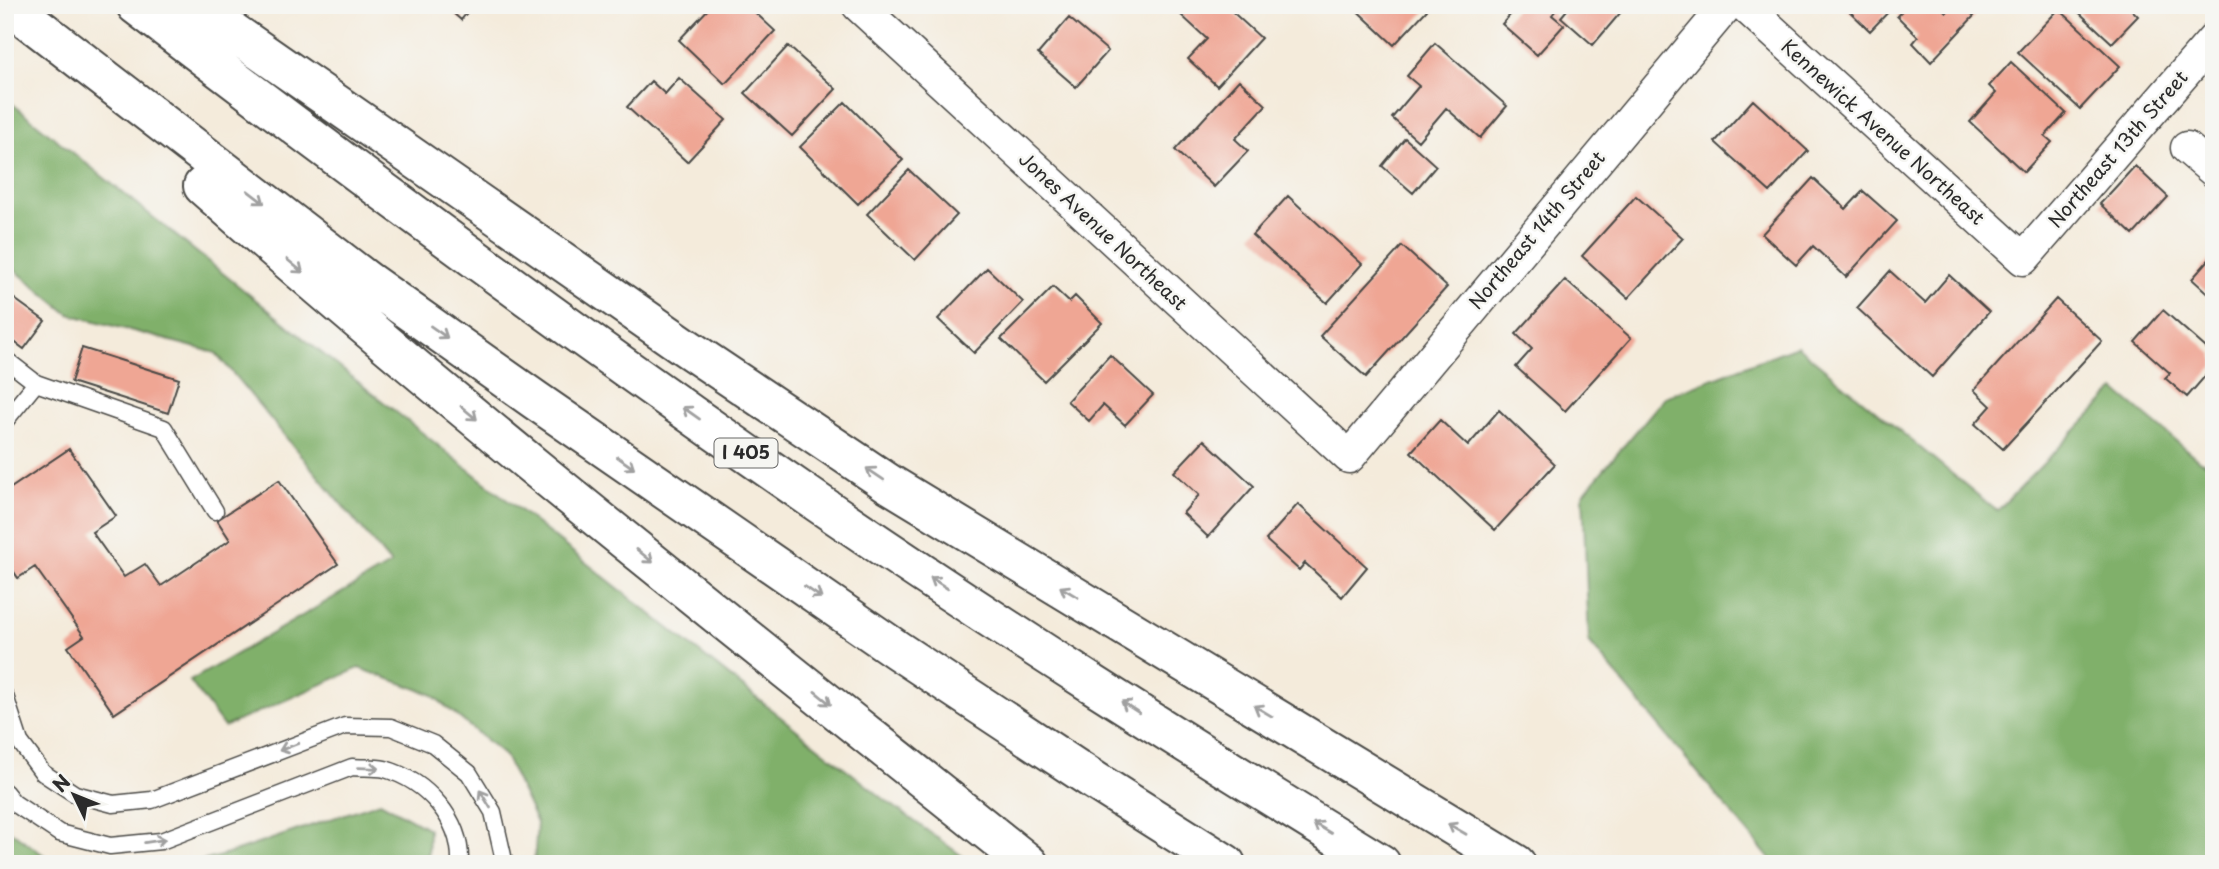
<svg xmlns="http://www.w3.org/2000/svg" width="2219" height="869" viewBox="0 0 2219 869" font-family="'Playpen Sans',sans-serif">
<style>
.forest{fill:#80b06b;stroke:#566e4b;stroke-width:2}
.building{fill:#efa694}
.lines{fill:none;stroke-linecap:round;stroke-linejoin:round}
.service-casing{stroke:#494845;stroke-width:19}
.minor-casing{stroke:#494845;stroke-width:35}
.motorway-casing{stroke:#494845;stroke-width:42}
.service{stroke:#fff;stroke-width:16}
.minor{stroke:#fff;stroke-width:32}
.motorway{stroke:#fff;stroke-width:38}
.oneway{stroke:#a0a0a0}
.labels{text-anchor:middle;stroke-width:5;stroke-linejoin:round;paint-order:stroke}
.shield{fill:#f6f6f2;stroke:#686867;stroke-width:2}
.shield-label{font-size:18px;font-weight:bold;fill:#2b2b2b}
.street-label{font-size:19px;fill:#2b2b2b;stroke:#f6f6f2}
</style>
<rect width="100%" height="100%" fill="#f6f6f2"/>
<filter id="ink" filterUnits="userSpaceOnUse"><feTurbulence type="fractalNoise" baseFrequency=".0143" numOctaves="2"/><feDisplacementMap in="SourceGraphic" scale="14" xChannelSelector="R" yChannelSelector="G"/><feConvolveMatrix kernelMatrix="1 2 1 2 8 2 1 2 1" color-interpolation-filters="sRGB"/></filter>
<filter id="wash" filterUnits="userSpaceOnUse"><feTurbulence type="fractalNoise" baseFrequency=".00686" numOctaves="4" result="noise"/><feDisplacementMap in="SourceGraphic" scale="28" xChannelSelector="R" yChannelSelector="G"/><feGaussianBlur stdDeviation="1.57" result="paint"/><feColorMatrix in="noise" values="0 0 0 0 0 0 0 0 0 0 0 0 0 0 0 0 0 1.4 0 .05"/><feComposite in="paint" operator="in"/></filter>
<g filter="url(#wash)">
<rect width="100%" height="100%" fill="#f4ebdb"/>
<path class="forest" d="M5,98L328,358L884,799L973,864H534L537,823L505,756L431,694L359,668L224,727L190,681L391,564L216,353L69,314L5,262Z
M1797,346L1997,511L2115,390L2200,461L2214,466V864H1774L1589,642L1583,494L1665,397Z
M380,802L429,829L428,864H191L228,854Z
M5,827L56,864H5Z"/>
<g id="blocks">
<path class="building" d="M444,5H473L461,20Z
M712,5H747L775,31L725,84L679,40Z
M1190,5H1225L1261,38L1217,86L1188,59L1207,39L1181,15Z
M1351,5H1422L1427,10L1394,45Z
M1519,5H1560L1552,15L1564,25L1537,55L1502,24Z
M1571,5H1627L1593,45L1561,17Z
M1843,5H1895L1870,31Z
M1907,5H1939L1946,12L1952,5H1963L1974,16L1931,62L1913,43L1918,37L1897,16Z
M2071,5H2127L2138,16L2112,43Z
M2059,9L2120,66L2080,109L2018,52Z
M1069,18L1108,51L1076,87L1038,54Z
M1435,43L1507,106L1480,138L1446,108L1418,141L1392,118L1419,86L1407,76Z
M788,46L836,89L792,136L745,93Z
M2011,62L2066,113L2045,136L2052,142L2024,172L1970,122L1996,93L1989,86Z
M679,78L726,120L687,162L627,107L651,81L665,94Z
M1239,80L1266,105L1235,139L1248,151L1214,187L1175,150Z
M1753,100L1808,151L1770,192L1715,142Z
M845,102L903,160L858,204L800,147Z
M1405,138L1436,166L1413,193L1382,166Z
M2135,166L2168,197L2133,235L2100,204Z
M909,170L957,215L915,260L867,214Z
M1813,178L1846,209L1863,191L1897,221L1846,277L1813,246L1796,265L1762,234Z
M1288,196L1362,264L1327,303L1252,235Z
M1636,196L1683,238L1628,298L1582,256Z
M1402,246L1447,287L1366,377L1320,336Z
M2214,254V299L2192,279Z
M987,268L1023,302L974,353L938,319Z
M1890,271L1925,303L1949,275L1989,312L1932,377L1857,308Z
M1565,280L1631,338L1565,411L1516,367L1532,349L1516,334Z
M1053,287L1069,302L1075,296L1102,323L1044,381L1001,339Z
M5,292L45,321L24,349L5,335Z
M2056,299L2102,341L2003,449L1975,424L1991,406L1974,390Z
M2163,310L2214,355V366L2187,397L2165,378L2170,373L2135,342Z
M82,348L179,379L168,413L71,382Z
M1110,355L1153,395L1125,425L1103,405L1089,421L1067,401Z
M1499,410L1555,464L1495,530L1411,452L1440,420L1468,446Z
M1204,440L1254,486L1208,537L1183,513L1199,495L1174,472Z
M69,449L116,516L92,532L124,577L145,564L161,586L230,540L217,520L279,480L338,564L114,714L68,647L84,636L35,567L18,578L5,558V492Z
M1298,504L1367,567L1342,597L1305,563L1299,570L1266,540Z"/>
</g>
</g>
<g filter="url(#ink)">
<use href="#blocks" fill-opacity="0" stroke="#494845" stroke-width="2"/>
<g class="lines">
<defs>
<path id="service" d="M5,359L36,383L164,428L215,511
M5,421L36,383
M5,696L20,742L43,773L75,794L113,804L152,800L345,726L391,727L433,744L469,773L493,812L503,856L502,864
M5,792L14,803L59,833L110,846L161,841L352,767C362,768 375,767 385,769C426,781 462,819 460,864"/>
<path id="minor" d="M858,5L1349,457L1727,5
M1744,5L2023,259L2214,39
M2187,148L2214,171"/>
<path id="motorway" d="M9,5L367,281L535,400L897,650L1095,781L1226,864
M136,5C358,175 582,340 811,498C997,626 1189,746 1381,864
M194,5L684,346L888,483L1516,864
M203,186C470,422 751,641 1029,864"/>
</defs>
<use href="#service" class="service-casing"/>
<use href="#minor" class="minor-casing"/>
<use href="#motorway" class="motorway-casing"/>
<use href="#service" class="service"/>
<use href="#minor" class="minor"/>
<use href="#motorway" class="motorway"/>
</g>
<defs><path id="oneway-shaft" d="M-6 0H5M1.5-3L5.5 0L1.5 3" fill="none" stroke-width="1.6" stroke-linecap="round" stroke-linejoin="round" transform="scale(1.75)"/></defs>
<g class="oneway">
<use href="#oneway-shaft" transform="translate(256 197) rotate(37)"/>
<use href="#oneway-shaft" transform="translate(295 266) rotate(40)"/>
<use href="#oneway-shaft" transform="translate(439 332) rotate(35)"/>
<use href="#oneway-shaft" transform="translate(469 413) rotate(40)"/>
<use href="#oneway-shaft" transform="translate(691 413) rotate(-145)"/>
<use href="#oneway-shaft" transform="translate(626 463) rotate(35)"/>
<use href="#oneway-shaft" transform="translate(875 474) rotate(-146)"/>
<use href="#oneway-shaft" transform="translate(645 556) rotate(39)"/>
<use href="#oneway-shaft" transform="translate(939 583) rotate(-147)"/>
<use href="#oneway-shaft" transform="translate(813 592) rotate(34)"/>
<use href="#oneway-shaft" transform="translate(1069 592) rotate(-149)"/>
<use href="#oneway-shaft" transform="translate(823 698) rotate(39)"/>
<use href="#oneway-shaft" transform="translate(1130 707) rotate(-147)"/>
<use href="#oneway-shaft" transform="translate(1263 711) rotate(-149)"/>
<use href="#oneway-shaft" transform="translate(289 747) rotate(159)"/>
<use href="#oneway-shaft" transform="translate(369 768) rotate(2)"/>
<use href="#oneway-shaft" transform="translate(485 799) rotate(-122)"/>
<use href="#oneway-shaft" transform="translate(1322 828) rotate(-149)"/>
<use href="#oneway-shaft" transform="translate(1457 829) rotate(-150)"/>
<use href="#oneway-shaft" transform="translate(155 841) rotate(-9)"/>
</g>
</g>
<g class="labels">
<rect class="shield" x="714.5" y="438.5" width="63" height="29" rx="5"/>
<g class="shield-label">
<text x="746" y="459">I 405</text>
</g>
<g class="street-label">
<text transform="translate(1883 132) rotate(42)" y="7">Kennewick Avenue Northeast</text>
<text transform="translate(2118 149) rotate(-49)" y="7">Northeast 13th Street</text>
<text transform="translate(1537 230) rotate(-50)" y="7">Northeast 14th Street</text>
<text transform="translate(1103 231) rotate(43)" y="7">Jones Avenue Northeast</text>
</g>
</g>
<rect width="2219" height="869" fill="none" stroke="#f6f6f2" stroke-width="28"/>
<g transform="translate(74 795) rotate(313)" stroke="#f6f6f2" stroke-width="5" paint-order="stroke">
<path d="M0-5L12 26L0 18L-12 26Z" fill="#2b2b2b"/>
<text y="-10" font-size="19" font-weight="bold" text-anchor="middle" fill="#2b2b2b">N</text>
</g>
</svg>
